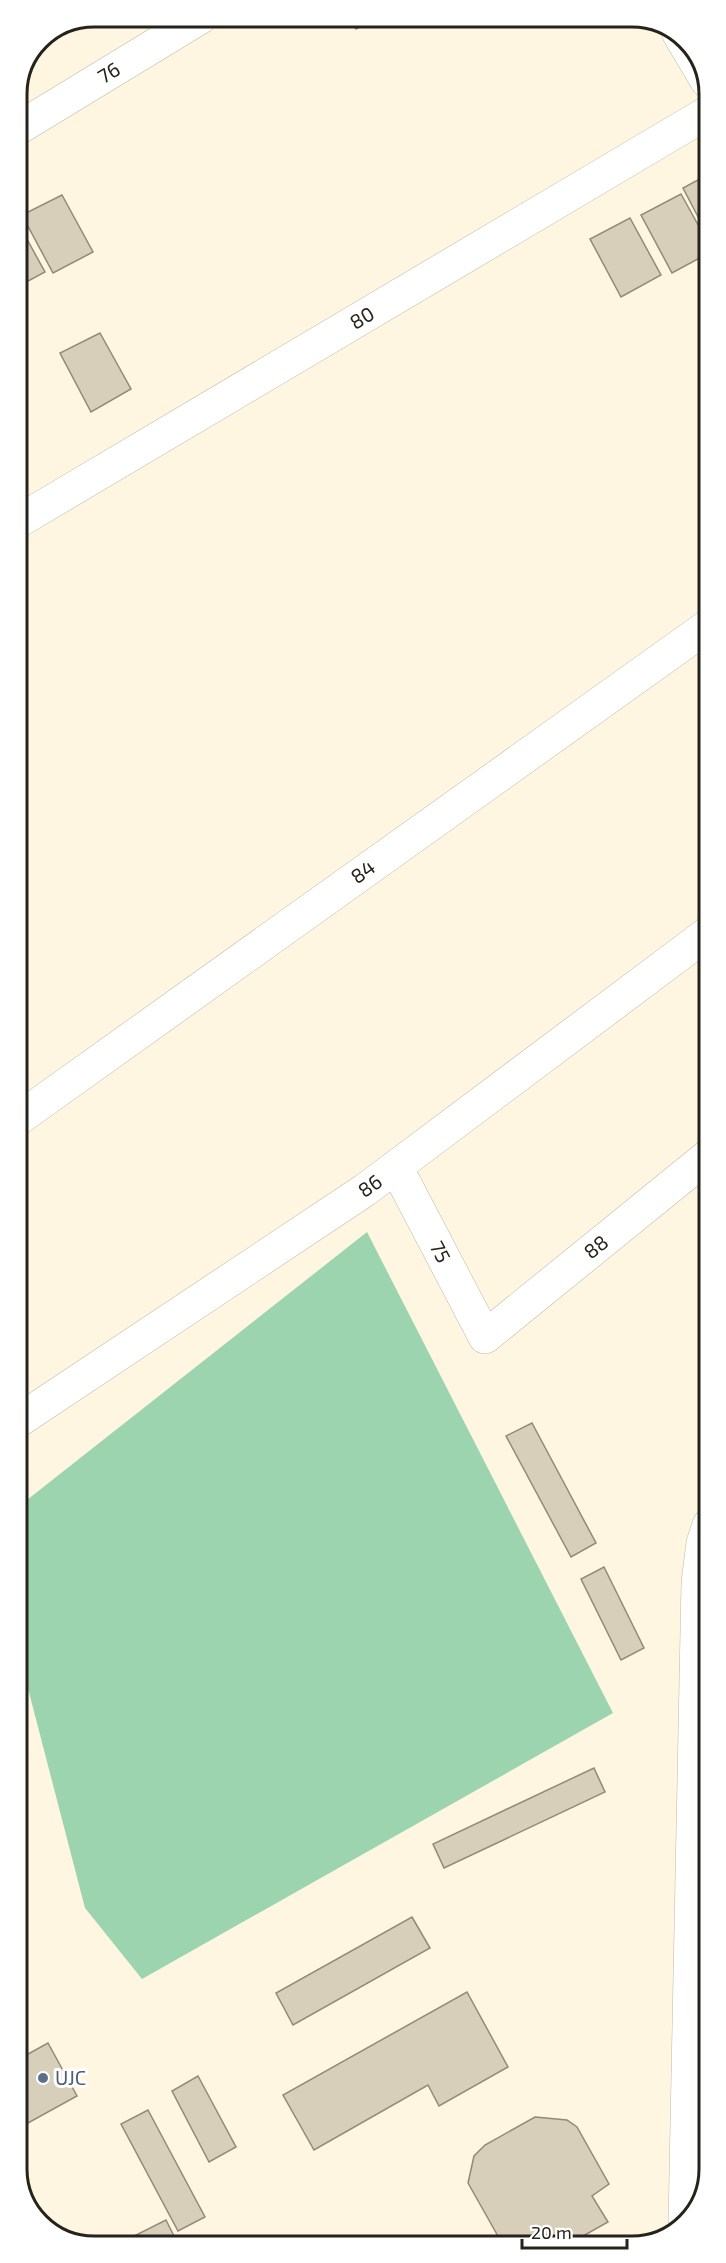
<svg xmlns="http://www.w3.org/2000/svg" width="726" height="2263" viewBox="0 0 726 2263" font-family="'Exo 2',sans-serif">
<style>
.green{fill:#9cd4af}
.building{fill:#d7cfba;stroke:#918a76;stroke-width:1.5}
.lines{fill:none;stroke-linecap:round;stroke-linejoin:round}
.minor-casing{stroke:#c0b9a4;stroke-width:34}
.minor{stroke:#fff;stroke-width:33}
.service-dot{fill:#5c6f8a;stroke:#fff;stroke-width:2}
.labels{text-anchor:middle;stroke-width:6;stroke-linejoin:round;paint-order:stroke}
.street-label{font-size:20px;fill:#26231b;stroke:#fff}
.service-label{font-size:20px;fill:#4e5e75;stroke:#fff;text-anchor:start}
.rim{fill:none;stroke:#26231b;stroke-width:3}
</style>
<rect width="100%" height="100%" fill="#fef6e0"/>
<path class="green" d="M367,1232L613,1713L142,1979L85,1908L18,1650V1507Z"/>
<path class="building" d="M350,17H379L356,29Z
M707,175V234L683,188Z
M681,194L707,241V254L672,273L641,215Z
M62,195L93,252L53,273L22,215Z
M630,218L661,275L621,297L590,239Z
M17,221L45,272L17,287Z
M100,333L131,389L91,412L60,353Z
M532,1423L596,1543L571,1557L506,1436Z
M604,1567L644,1648L621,1660L581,1579Z
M594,1768L605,1792L444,1868L433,1844Z
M412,1917L430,1948L293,2025L276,1993Z
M467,1992L508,2067L439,2106L428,2085L314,2150L283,2095Z
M48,2043L77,2096L19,2128V2059Z
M198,2076L236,2147L209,2162L172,2091Z
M148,2110L205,2217L178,2231L121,2124Z
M535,2117L567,2120L577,2127L609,2184L592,2196L608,2222L569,2244H535L531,2237L514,2245H503L468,2183L474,2156L485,2145Z
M166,2220L179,2246H132L128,2239Z"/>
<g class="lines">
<defs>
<path id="minor" d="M679,34L707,81
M17,129L201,17
M17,522L707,113
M18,1119L708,626
M396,1167L485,1337L708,1156
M18,1421L365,1190L708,933
M685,2222L698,1582L703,1543L709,1525"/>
</defs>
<use href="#minor" class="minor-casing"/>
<use href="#minor" class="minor"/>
</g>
<circle class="service-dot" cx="43" cy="2078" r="6"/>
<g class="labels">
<g class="street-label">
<text transform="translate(109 73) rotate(-31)" y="7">76</text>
<text transform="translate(362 318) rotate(-31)" y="7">80</text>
<text transform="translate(363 872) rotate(-36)" y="7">84</text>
<text transform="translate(370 1186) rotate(-36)" y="7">86</text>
<text transform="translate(596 1247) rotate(-39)" y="7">88</text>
<text transform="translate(440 1252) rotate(62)" y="7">75</text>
</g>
<g class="service-label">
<text x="55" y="2085">UJC</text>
</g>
</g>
<path d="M0 0H726V2263H0ZM94 27H632A67 67 0 0 1 699 94V2169A67 67 0 0 1 632 2236H94A67 67 0 0 1 27 2169V94A67 67 0 0 1 94 27Z" fill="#fff" fill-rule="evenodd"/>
<path class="rim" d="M94 27H632A67 67 0 0 1 699 94V2169A67 67 0 0 1 632 2236H94A67 67 0 0 1 27 2169V94A67 67 0 0 1 94 27Z"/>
<path d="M522 2239v9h105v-9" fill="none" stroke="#26231b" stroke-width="3"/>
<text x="531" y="2239" font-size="18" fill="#26231b" stroke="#ffffff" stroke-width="4.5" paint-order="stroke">20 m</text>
</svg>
